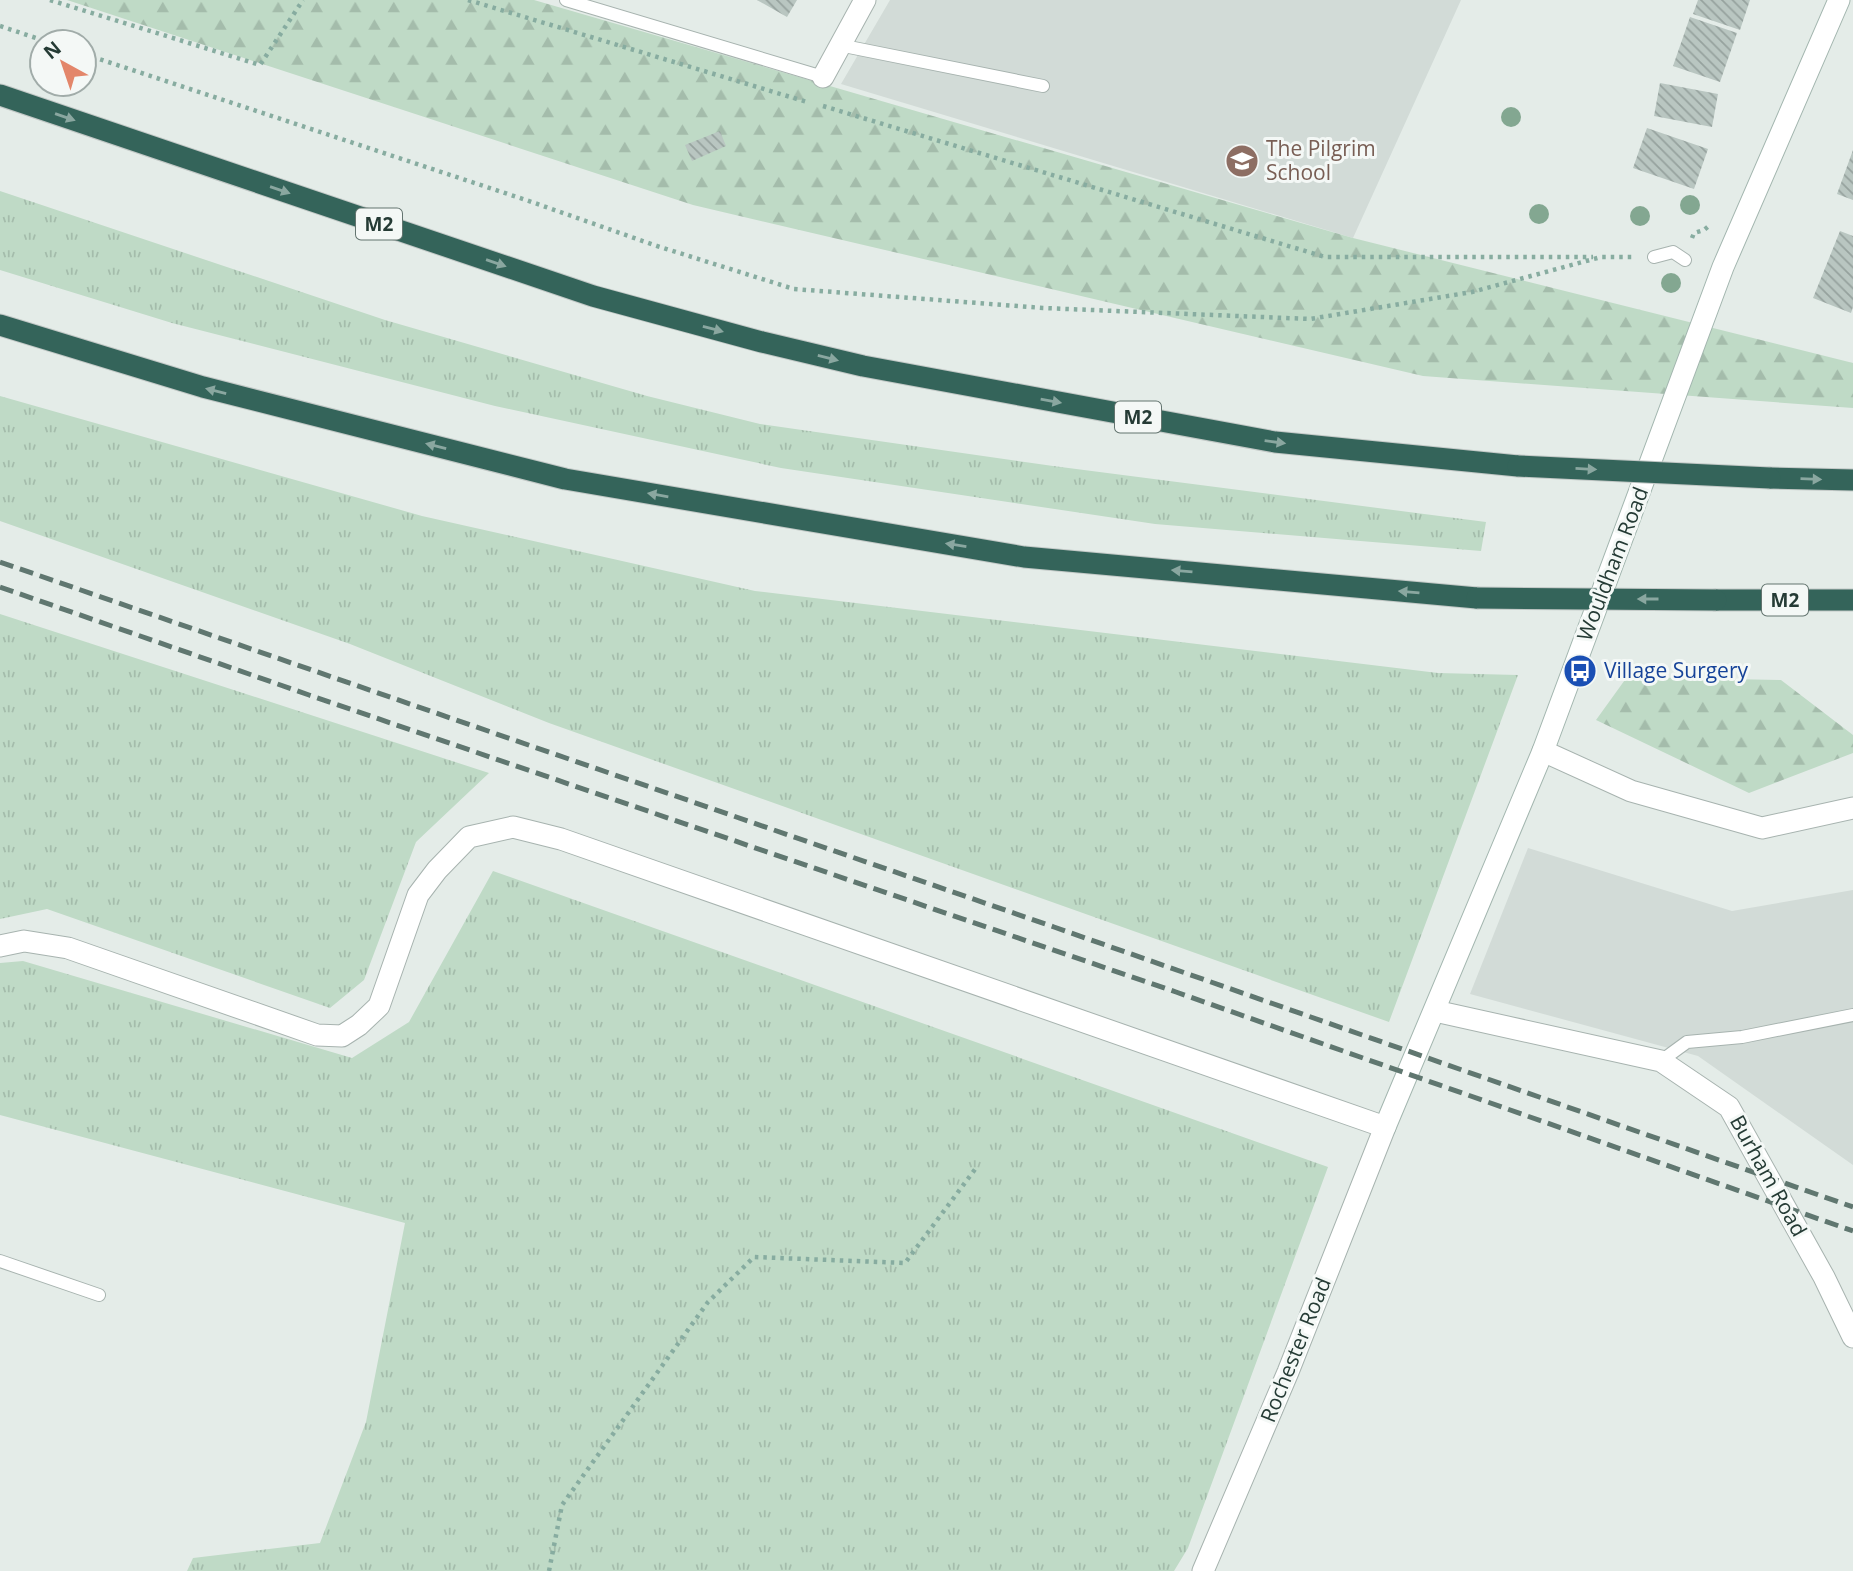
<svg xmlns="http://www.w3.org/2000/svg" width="1853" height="1571" viewBox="0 0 1853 1571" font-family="'Open Sans',sans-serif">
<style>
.built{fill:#d2dbd7}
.grass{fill:url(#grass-tufts)}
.forest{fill:url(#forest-firs)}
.building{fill:url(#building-back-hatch)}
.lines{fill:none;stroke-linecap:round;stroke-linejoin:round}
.lane-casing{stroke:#a7b3af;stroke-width:14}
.street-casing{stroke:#a7b3af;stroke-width:23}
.secondary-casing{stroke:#a3b6af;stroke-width:23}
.highway-casing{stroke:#c2c8c6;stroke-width:23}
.path{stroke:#87aca0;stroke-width:4.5;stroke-dasharray:3.5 5;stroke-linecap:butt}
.lane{stroke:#fff;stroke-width:12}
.street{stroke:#fff;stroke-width:21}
.secondary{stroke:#fff;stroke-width:21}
.highway{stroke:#34645a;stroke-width:21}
.rail{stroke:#607770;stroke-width:5;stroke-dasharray:14 7;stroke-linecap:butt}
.highway-bridge-casing{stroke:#c2c8c6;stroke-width:23;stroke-linecap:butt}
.highway-bridge{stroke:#34645a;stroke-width:21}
.tree{fill:#83a791}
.oneway{fill:#8aa7a0}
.labels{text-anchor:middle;stroke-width:6;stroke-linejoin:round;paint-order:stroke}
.shield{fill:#f4f8f6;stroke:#63746f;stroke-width:2}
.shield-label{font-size:19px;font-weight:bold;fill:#253b35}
.education-label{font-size:21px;fill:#785e54;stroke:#f4f8f6;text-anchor:start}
.street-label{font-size:21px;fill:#253b35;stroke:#f4f8f6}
.transit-label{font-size:21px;fill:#164399;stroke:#f4f8f6;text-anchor:start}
</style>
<defs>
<pattern id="grass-tufts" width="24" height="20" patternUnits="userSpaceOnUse" patternTransform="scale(1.75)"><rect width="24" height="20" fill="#bfdac6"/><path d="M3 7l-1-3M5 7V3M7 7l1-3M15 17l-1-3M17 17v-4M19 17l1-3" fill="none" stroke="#a4bcab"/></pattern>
<pattern id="forest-firs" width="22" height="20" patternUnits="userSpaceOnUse" patternTransform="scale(1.75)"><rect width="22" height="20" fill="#bfdac6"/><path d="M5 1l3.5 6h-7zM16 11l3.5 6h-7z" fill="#a4bcab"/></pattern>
<pattern id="building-back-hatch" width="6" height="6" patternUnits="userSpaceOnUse" patternTransform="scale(1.75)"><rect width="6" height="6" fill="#b9c6c1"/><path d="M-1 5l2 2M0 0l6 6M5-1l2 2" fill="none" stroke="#96a29e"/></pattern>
</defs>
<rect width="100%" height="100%" fill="#e4ece8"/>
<path class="built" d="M890,0H1461L1353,238L841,84Z
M1528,848L1732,911L1853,890V1165L1698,1056L1470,994Z"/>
<path class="grass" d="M0,191L385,320L647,396L760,424L1053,466L1486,522L1481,551L1155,524L781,468L495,406L172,323L0,270Z
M0,396L422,516L755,591L1438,673L1518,675L1389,1022L549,723L350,644L0,521Z
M0,614L489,773L416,842L364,980L330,1008L47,909L0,919Z
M493,871L1328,1167L1188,1548L1174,1571H187L193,1558L320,1543L366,1422L405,1223L0,1115V963L23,961L352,1058L409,1022Z"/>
<path class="forest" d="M67,0H534L1353,238L1853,363V408L1423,376L693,205Z
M1627,677L1781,680L1853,735V753L1749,793L1596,720Z"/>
<path class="building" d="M757,0H797L787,17Z
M1698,0H1750L1740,30L1693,14Z
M1690,17L1737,33L1720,82L1673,66Z
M1660,83L1718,94L1712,127L1654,116Z
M1647,128L1708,149L1694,189L1633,168Z
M720,131L726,146L692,161L685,145Z
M1853,150V200L1837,194Z
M1840,231L1853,236V307L1851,313L1813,298Z"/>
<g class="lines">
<defs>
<path id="lane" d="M566,0L823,77
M839,45L1043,86
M1654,257L1673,252L1685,260
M1661,1061L1687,1042L1742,1037L1853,1015
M0,1261L99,1295"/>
<path id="street" d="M823,77L865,0
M1543,751L1631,791L1762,828L1853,808
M0,946L24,941L68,948L317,1035L342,1036L359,1025L379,1006L418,895L437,870L469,837L513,827L561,839L1385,1127L1288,1372L1203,1571
M1435,1011L1661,1061L1729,1107L1824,1277L1853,1337"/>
<path id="secondary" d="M1385,1127L1543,751L1723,267L1839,0"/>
<path id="highway" d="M0,95L593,296L762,342L863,366L1275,442L1518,466
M0,325L203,387L565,479L1024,557L1477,598
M1770,478L1853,480
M1716,600H1853"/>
</defs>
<use href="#lane" class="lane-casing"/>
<use href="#street" class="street-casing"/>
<use href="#secondary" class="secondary-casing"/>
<use href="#highway" class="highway-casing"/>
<path class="path" d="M50,0L260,65L303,0
M468,0L807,102
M0,26L48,42
M84,54L526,200L657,246L794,289L1043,308L1310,319L1472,292L1601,257H1633
M823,106L1325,257H1593
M1692,238L1694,233L1704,230L1710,225
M549,1571L562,1505L708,1302L754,1257L905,1263L976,1168"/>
<use href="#lane" class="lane"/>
<use href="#street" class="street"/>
<use href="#secondary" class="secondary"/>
<use href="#highway" class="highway"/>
<path class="rail" d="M0,562L1054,927L1853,1207
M0,587L309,695L1176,992L1853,1231"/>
<defs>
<path id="highway-bridge" d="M1518,466L1770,478
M1477,598L1716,600"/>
</defs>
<use href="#highway-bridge" class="highway-bridge-casing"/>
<use href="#highway-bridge" class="highway-bridge"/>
</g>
<g class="tree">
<circle cx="1511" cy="117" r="10"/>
<circle cx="1690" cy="205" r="10"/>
<circle cx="1539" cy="214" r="10"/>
<circle cx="1640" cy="216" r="10"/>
<circle cx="1671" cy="283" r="10"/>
</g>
<defs><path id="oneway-solid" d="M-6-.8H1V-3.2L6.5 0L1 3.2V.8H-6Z" transform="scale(1.75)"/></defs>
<g class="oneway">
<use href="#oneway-solid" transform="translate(65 117) rotate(19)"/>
<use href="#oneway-solid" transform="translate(280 190) rotate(19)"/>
<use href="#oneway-solid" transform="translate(496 263) rotate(19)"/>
<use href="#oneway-solid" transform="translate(713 329) rotate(15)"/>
<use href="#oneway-solid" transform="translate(828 358) rotate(14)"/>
<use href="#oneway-solid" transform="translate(216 391) rotate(-166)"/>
<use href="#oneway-solid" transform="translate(1051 401) rotate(10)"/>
<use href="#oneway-solid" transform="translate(1275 442) rotate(8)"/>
<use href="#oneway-solid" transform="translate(436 446) rotate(-166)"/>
<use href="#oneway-solid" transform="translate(1586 469) rotate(3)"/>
<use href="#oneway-solid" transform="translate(1811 479) rotate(2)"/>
<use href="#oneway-solid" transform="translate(658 495) rotate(-170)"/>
<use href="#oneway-solid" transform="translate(956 545) rotate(-171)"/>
<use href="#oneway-solid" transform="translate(1182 571) rotate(-175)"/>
<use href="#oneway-solid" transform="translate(1409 592) rotate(-175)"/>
<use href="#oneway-solid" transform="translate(1648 599) rotate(-180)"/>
</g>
<defs>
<symbol id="school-disc" viewBox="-11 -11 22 22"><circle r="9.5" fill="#8d6e63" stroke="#f4f8f6"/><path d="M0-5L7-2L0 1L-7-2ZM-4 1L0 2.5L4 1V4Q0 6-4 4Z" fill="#fff"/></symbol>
<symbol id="bus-disc" viewBox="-11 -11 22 22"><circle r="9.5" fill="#1a4fb4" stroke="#f4f8f6"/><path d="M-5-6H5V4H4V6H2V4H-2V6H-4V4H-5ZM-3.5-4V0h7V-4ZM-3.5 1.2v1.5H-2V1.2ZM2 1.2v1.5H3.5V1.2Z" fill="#fff"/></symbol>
</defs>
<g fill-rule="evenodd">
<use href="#school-disc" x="1223" y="142" width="38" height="38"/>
<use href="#bus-disc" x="1561" y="652" width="38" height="38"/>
</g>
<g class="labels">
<g class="shield">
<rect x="356" y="208.5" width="46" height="31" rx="5"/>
<rect x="1115" y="401.5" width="46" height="31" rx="5"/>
<rect x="1762" y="584.5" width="46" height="31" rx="5"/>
</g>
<g class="shield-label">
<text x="379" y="231">M2</text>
<text x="1138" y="424">M2</text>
<text x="1785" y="607">M2</text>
</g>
<g class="education-label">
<text x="1266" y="156">The Pilgrim<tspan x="1266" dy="24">School</tspan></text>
</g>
<g class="street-label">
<text transform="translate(1613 564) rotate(-69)" y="7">Wouldham Road</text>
<text transform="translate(1768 1176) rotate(61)" y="7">Burham Road</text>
<text transform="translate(1296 1350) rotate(-68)" y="7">Rochester Road</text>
</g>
<g class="transit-label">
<text x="1604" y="678">Village Surgery</text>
</g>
</g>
<g transform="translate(63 63) rotate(320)"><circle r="33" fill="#f4f8f6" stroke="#a1aca9" stroke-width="2"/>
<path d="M0-5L12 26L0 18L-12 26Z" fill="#e3866a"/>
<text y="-10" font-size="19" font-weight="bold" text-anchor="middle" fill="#253b35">N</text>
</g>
</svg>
